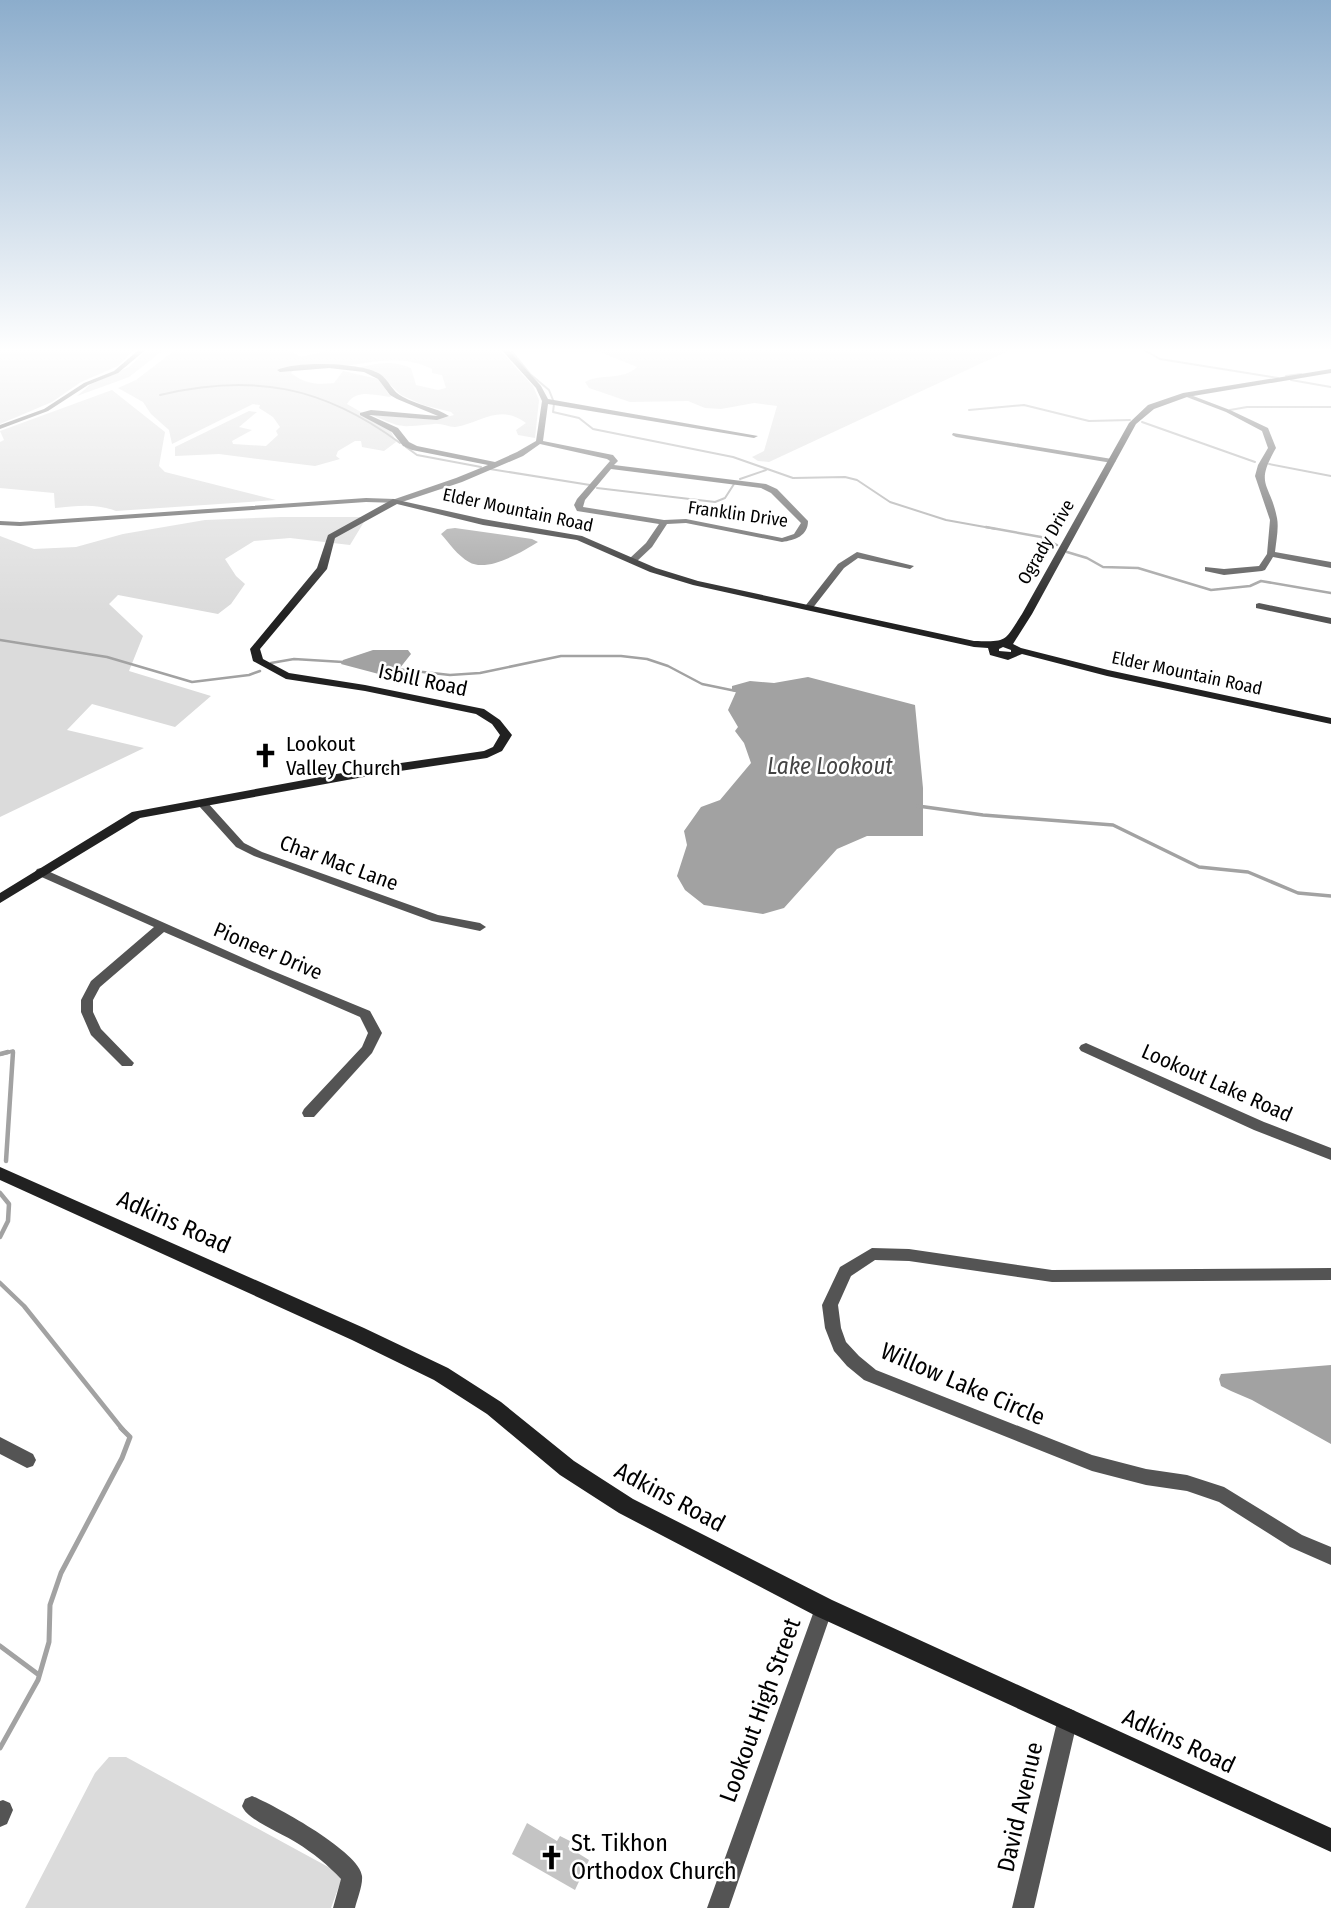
<svg xmlns="http://www.w3.org/2000/svg" width="1331" height="1908" viewBox="0 0 1331 1908" font-family="'Fira Sans Condensed',sans-serif">
<style>
.green{fill:#dbdbdb}
.water{fill:#a2a2a2}
.lines{fill:none;stroke-linecap:round;stroke-linejoin:round}
.stream-far4{stroke:#a2a2a2;stroke-width:2}
.stream-far3{stroke:#a2a2a2;stroke-width:2.5}
.stream-far2{stroke:#a2a2a2;stroke-width:3.5}
.stream-far1{stroke:#a2a2a2;stroke-width:4.5}
.stream{stroke:#a2a2a2;stroke-width:5}
.building{fill:#c4c4c4}
.street{fill:#545454;fill-rule:evenodd}
.secondary{fill:#212121;fill-rule:evenodd}
.labels{text-anchor:middle;stroke-width:5;stroke-linejoin:round;paint-order:stroke}
.far-street-label{font-size:18px;fill:#000;stroke:#fff}
.street-label{font-size:21px;fill:#000;stroke:#fff}
.poi-label{font-size:21px;fill:#000;stroke:#fff;text-anchor:start}
.water-label{font-size:23px;font-style:italic;fill:#434343;stroke:#fff}
.near-street-label{font-size:24px;fill:#000;stroke:#fff}
.near-poi-label{font-size:24px;fill:#000;stroke:#fff;text-anchor:start}
</style>
<rect width="100%" height="100%" fill="#fff"/>
<path class="green" d="M0,347H137L118,366L81,382L52,402L0,424Z
M150,347H173L161,352L129,377L77,396L91,384L129,367Z
M190,347H284L301,357L326,351L323,347H497L533,386L539,400L535,438L518,435L516,430L526,423C499,403 482,423 455,427C448,427 441,423 434,424C400,427 404,429 372,415L436,420L454,415L451,412L423,405L401,395L377,372L358,368C376,363 393,360 411,368L416,385L438,390L446,388L442,375L432,373V369C403,355 381,361 350,365C332,367 313,367 295,368L291,373C305,384 317,385 334,383L343,371L378,379L391,397C376,396 357,388 347,404L390,429L396,442L384,451L362,447L361,441H355L338,451L336,456L340,459L315,466L219,454L175,456V447L249,411L257,412L239,427L252,430L232,441L233,444L266,446L278,435L276,431L280,427L273,417L259,408L260,405L253,404L172,444L169,430L151,414L143,402L118,388L136,380L174,351Z
M588,347H1003L1012,349L769,462L758,461L752,457L764,451L777,406L754,403L721,409L705,408L688,401L630,402L589,388L585,382C601,373 623,381 637,367Z
M112,390L165,432L159,466L165,472L276,500L116,511C95,503 77,506 55,508L54,493L0,488V442L4,440L0,431Z
M281,517H367L350,545L290,538L254,541L225,559L236,576L245,584L231,604L218,614L118,595L109,604L143,636L129,671L211,696L175,727L92,704L67,730L144,748L0,817V536L34,549L76,547L123,534L205,520Z
M109,1757H126L343,1875L331,1908H25L95,1773Z"/>
<path class="water" d="M455,528L532,539L538,542C522,552 487,573 469,562C458,556 449,543 441,534L447,529Z
M373,650H408L411,654L396,673L390,677L341,664L343,660Z
M808,677L915,705L923,788V836H867L837,849L784,908L763,914L704,905L685,890L677,876L687,845L684,831L701,807L720,800L751,763L744,743L735,731L738,727L728,710L736,692L732,691V686L750,681L774,683Z
M1331,1365V1444L1252,1400L1231,1391L1221,1386L1219,1379L1221,1374Z"/>
<g class="lines">
<path class="stream-far4" d="M508,347L530,374L549,390L553,400
M1139,347L1160,359L1278,378
M1286,376L1301,374
M1291,380L1331,387
M160,395C253,373 323,386 400,443
M554,404L553,412L579,418L593,429L733,457L793,478L845,477L857,480L890,502L946,520L996,529
M969,410L1024,405L1089,421L1130,420
M1230,410L1247,407H1331
M1142,422L1255,462
M406,447L417,455L481,467
M1269,464L1331,476
M490,469L590,485
M740,479L766,470
M597,488L715,502L725,498L734,484"/>
<path class="stream-far3" d="M986,527L1041,537L1057,545
M1067,552L1087,558L1103,567L1138,568L1211,590L1250,586L1261,581L1331,593
M0,640L107,657L192,682L249,675L260,671
M271,663L294,659L343,662
M396,669L450,675L480,673L561,656H621L647,659L668,666L702,684L736,691"/>
<path class="stream-far2" d="M918,806L983,815L1113,825L1199,867L1248,872L1298,893L1331,896
M1,1054L13,1051V1054"/>
<path class="stream-far1" d="M0,1054L8,1052
M6,1161L13,1052
M0,1193L9,1204L8,1221L0,1237
M0,1283L24,1306L123,1430"/>
<path class="stream" d="M0,1646L39,1675
M0,1748L38,1680L49,1642L50,1605L61,1573L122,1458L130,1437L121,1428"/>
</g>
<path class="building" d="M527,1823L557,1841L560,1836L570,1841L568,1847L589,1860L575,1890L512,1854Z"/>
<g class="lines">
<path class="street" d="M142,347H149L118,373L88,385L48,411L0,429V425L44,409L84,383L114,371Z
M499,347H506L541,386L548,399L758,436L754,438L548,404L543,441L613,455L618,461L614,465L766,484L777,489L808,521C808,536 795,540 782,542L686,523L667,524L652,547L635,563H629V559L646,543L659,524L577,511L574,505L577,499L610,461L607,459L540,444L523,456L462,482L399,503L366,502L20,526L0,525V521L20,522L366,498L395,499L456,478L488,465L412,450L403,446L392,432L360,415V413L371,410L438,416L397,399L390,395L378,379L364,372L329,368L280,372L277,370C296,361 361,362 380,374C389,380 392,392 403,397C417,405 435,407 449,416L437,420L369,415L398,428L409,442L417,446L495,462L517,452L536,441L542,401L536,388ZM611,469L761,488L771,493L801,523L794,534L782,538L686,519L664,520L583,507L585,500Z
M1184,394H1188L1230,410L1268,428L1276,448C1254,486 1270,482 1277,518C1279,528 1276,542 1275,552L1331,562V568L1273,557L1265,570L1262,571L1224,575L1205,571V567L1224,569L1259,566L1267,554L1270,520L1255,476L1258,465L1268,448L1262,431L1226,412L1184,396Z
M953,433L1112,459L1116,461L1112,463L956,437L952,435Z
M857,552L914,566L910,569L858,558L844,568L812,609H806V605L838,564Z
M1259,603L1331,618V624L1256,608V604Z
M203,801L207,802L244,843L262,852L438,915L480,923L486,927L480,931L432,921L254,856L236,847L199,806L198,804Z
M41,868L268,969L370,1011L382,1033L372,1053L314,1117H304L302,1113L304,1109L362,1047L368,1033L360,1017L164,932L100,987L93,1000V1012L101,1029L134,1063L132,1066H122L91,1035L81,1012V1000L91,981L154,927L37,875L35,872L37,869Z
M1086,1043L1264,1122L1331,1148V1160L1254,1130L1081,1051L1079,1048L1081,1045Z
M872,1248L909,1249L1052,1270L1331,1268V1280L1052,1282L909,1261L875,1260L851,1276L838,1305L841,1328L846,1342L859,1356L876,1370L1092,1455L1146,1469L1187,1475L1224,1487L1302,1535L1331,1547V1565L1290,1547L1219,1502L1187,1491L1146,1485L1092,1471L864,1380L847,1366L834,1351L825,1328L822,1305L840,1267Z
M0,1437L33,1454L36,1460L33,1466L27,1468L0,1454Z
M824,1599L831,1601L833,1608L729,1908H707L815,1608L817,1601Z
M1068,1708L1075,1711L1078,1718L1034,1908H1012L1058,1718L1061,1711Z
M252,1796C274,1805 360,1852 362,1876C363,1885 357,1899 355,1908H333L341,1879C328,1865 313,1853 297,1843C283,1834 247,1820 242,1806L245,1799Z
M3,1800L10,1803L13,1810L7,1824L0,1827V1801Z"/>
<path class="secondary" d="M1331,369V373L1187,397L1154,409L1136,424L1032,614L1013,644L1021,648L1108,670L1331,718V724L1107,676L1022,654L1008,660L990,655L988,648L974,647L693,585L650,572L577,540L483,525L397,504L335,538L327,569L260,649L263,659L289,673L365,685L484,709L500,720L512,735L502,751L487,758L380,774L140,818L0,903V893L132,812L380,766L484,751L493,747L500,735L492,724L476,714L365,691L286,679L253,661L250,649L317,568L328,535L393,499L483,519L582,536L656,568L698,581L974,641C1008,642 1004,642 1022,614L1129,423L1148,405L1183,393ZM1003,647L1011,650V652L999,651V649Z
M0,1167L364,1328L448,1368L501,1402L574,1461L633,1499L832,1600L1331,1828V1852L816,1616L619,1513L560,1475L487,1414L434,1380L352,1340L0,1180Z"/>
</g>
<linearGradient id="sky" x2="0" y2="1"><stop stop-color="#8cadcc"/><stop offset="0.57" stop-color="#fff"/><stop offset="1" stop-color="#fff" stop-opacity="0"/></linearGradient>
<rect width="1331" height="614" fill="url(#sky)"/>
<defs>
<symbol id="church-bare" viewBox="-9 -9 18 18"><path d="M-1.2-6h2.4v3.5h3.3v2.4h-3.3V6h-2.4V-.1h-3.3v-2.4h3.3Z" fill="#000" stroke="#fff" stroke-width="2.5" paint-order="stroke"/></symbol>
</defs>
<g fill-rule="evenodd">
<use href="#church-bare" x="248" y="738" width="35" height="35"/>
<use href="#church-bare" x="534" y="1840" width="35" height="35"/>
</g>
<g class="labels">
<g class="far-street-label">
<text transform="translate(518 510) rotate(12)" y="6">Elder Mountain Road</text>
<text transform="translate(738 514) rotate(8)" y="6">Franklin Drive</text>
<text transform="translate(1046 542) rotate(-60)" y="6">Ogrady Drive</text>
<text transform="translate(1187 673) rotate(12)" y="6">Elder Mountain Road</text>
</g>
<g class="street-label">
<text transform="translate(423 680) rotate(12)" y="7">Isbill Road</text>
<text transform="translate(339 863) rotate(20)" y="7">Char Mac Lane</text>
<text transform="translate(268 951) rotate(23)" y="7">Pioneer Drive</text>
<text transform="translate(1217 1083) rotate(24)" y="7">Lookout Lake Road</text>
</g>
<g class="poi-label">
<text x="286" y="751">Lookout<tspan x="286" dy="24">Valley Church</tspan></text>
</g>
<g class="water-label">
<text x="830" y="774">Lake Lookout</text>
</g>
<g class="near-street-label">
<text transform="translate(174 1222) rotate(24)" y="8">Adkins Road</text>
<text transform="translate(963 1384) rotate(23)" y="8">Willow Lake Circle</text>
<text transform="translate(670 1497) rotate(28)" y="8">Adkins Road</text>
<text transform="translate(760 1710) rotate(-70)" y="8">Lookout High Street</text>
<text transform="translate(1179 1741) rotate(25)" y="8">Adkins Road</text>
<text transform="translate(1020 1807) rotate(-77)" y="8">David Avenue</text>
</g>
<g class="near-poi-label">
<text x="571" y="1851">St. Tikhon<tspan x="571" dy="28">Orthodox Church</tspan></text>
</g>
</g>
</svg>
